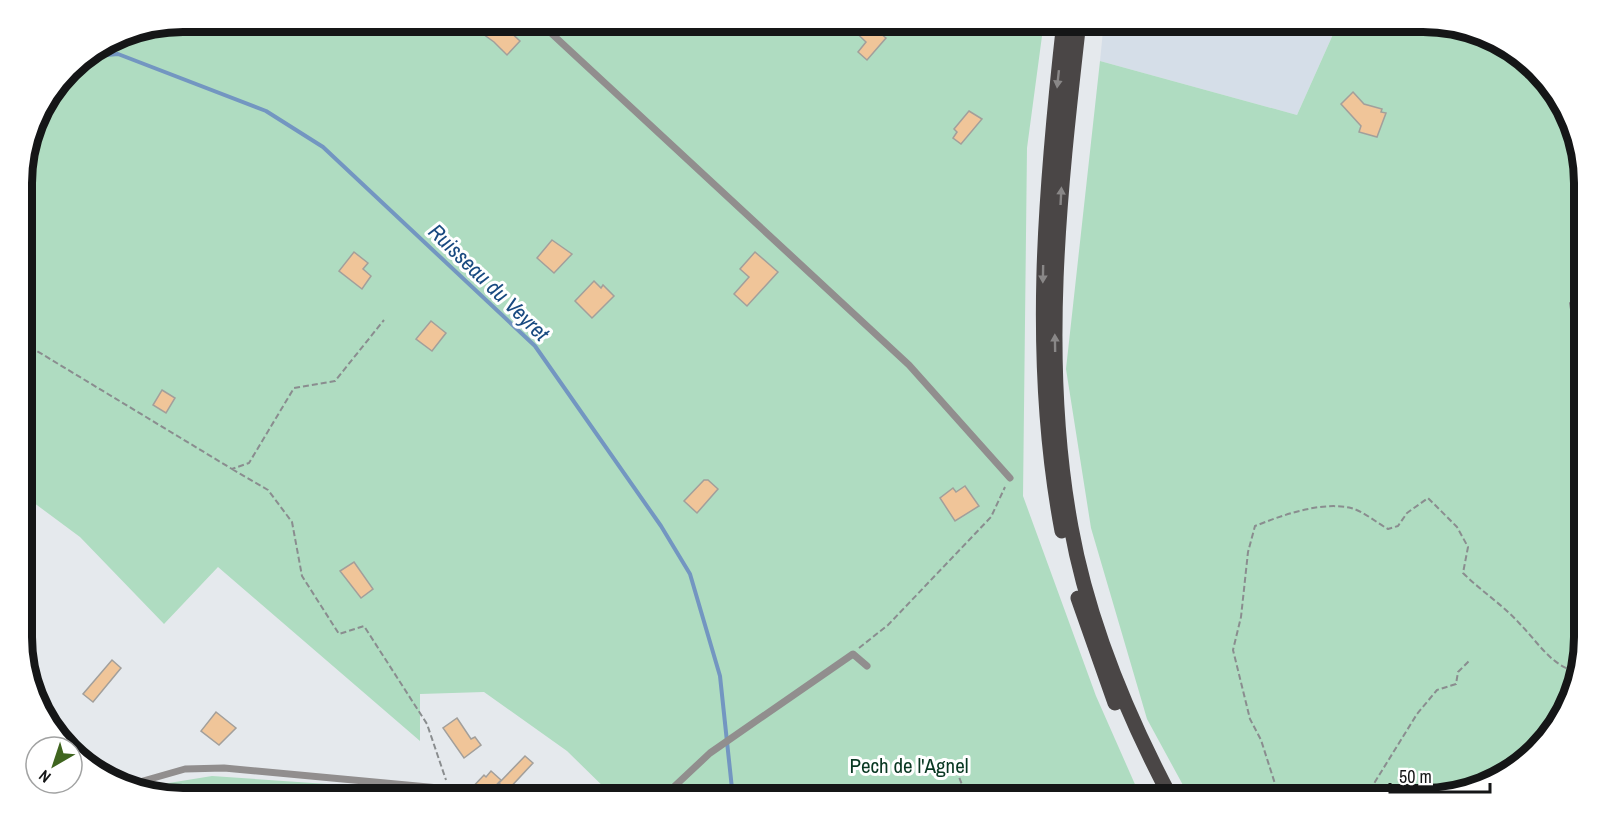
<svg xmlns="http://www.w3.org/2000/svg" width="1606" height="819" viewBox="0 0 1606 819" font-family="'Archivo Narrow',sans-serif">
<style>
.built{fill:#d5dee8}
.green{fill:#afdcc1}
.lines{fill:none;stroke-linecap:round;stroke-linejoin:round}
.stream{stroke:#7396c1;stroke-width:4}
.building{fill:#f0c599;stroke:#a29f9b;stroke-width:1.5}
.path{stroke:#8a8d8f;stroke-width:2;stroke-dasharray:6 3;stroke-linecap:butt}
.lane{stroke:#918e8e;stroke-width:7}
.primary{stroke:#4a4646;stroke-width:15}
.oneway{fill:#898787}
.labels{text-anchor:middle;stroke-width:6;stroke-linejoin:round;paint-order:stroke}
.park-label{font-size:21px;fill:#093822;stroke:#fff}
.water-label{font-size:22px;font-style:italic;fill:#194a80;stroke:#fff}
.rim{fill:none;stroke:#151617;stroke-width:8}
</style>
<rect width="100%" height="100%" fill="#e5e9ed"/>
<path class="built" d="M1104,21H1339L1297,115L1100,61Z"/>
<path class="green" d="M183,21H658L674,36L687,21H1044L1027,148L1023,496L1096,696L1141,798H615L567,751L484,692L420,694V741L218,567L164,624L80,537L22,494L21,172L38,111L76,61L121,33Z
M1339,21H1423L1495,38L1558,93L1584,162L1585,637L1568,708L1513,771L1434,798H1190L1147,719L1091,528L1066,369L1100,61L1297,115Z
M212,776L444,792L456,798H183L138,788Z"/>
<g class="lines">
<path class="stream" d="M83,57L118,54L266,111L323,147L535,346L661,526L690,574L720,676L733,798"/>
</g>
<path class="building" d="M465,21H491L504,31L506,28L520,41L507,55L494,42Z
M844,21H865L886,38L867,60L858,52L866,42Z
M1353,92L1364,104L1382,109L1381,112L1386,113L1377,137L1359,132L1361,126L1341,104Z
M969,111L982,119L961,144L953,138L957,132L954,129Z
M552,240L572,254L554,273L537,258Z
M354,252L368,263L363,269L371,276L362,289L339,271Z
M755,252L778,272L747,306L734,294L749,277L740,269Z
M594,281L601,288L603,285L614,296L592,318L575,301Z
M431,321L446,333L432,351L416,339Z
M162,390L175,398L166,413L153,405Z
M704,480H708L718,489L697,513L684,501Z
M965,486L979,506L955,521L940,498L953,488L956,492Z
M354,562L373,589L361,598L340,571Z
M112,660L121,668L93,702L83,694Z
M216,712L236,728L219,745L201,731Z
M457,718L471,739L475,737L481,745L464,758L443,728Z
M525,756L533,763L507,791L499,783Z
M491,771L501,780L484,798H478L469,791L484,775L486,777Z"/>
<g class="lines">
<path class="path" d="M1584,291L1570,303L1576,342L1584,355
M22,342L232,469L249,463L294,388L335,381L384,320
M232,469L268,490L292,522L302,576L339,634L364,626L427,724L446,780
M859,648L888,625L991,517L1005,487
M953,761L967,798
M1282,798L1277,790L1261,740L1250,719L1233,650L1241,617L1248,552L1255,526C1283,515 1321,501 1351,508C1363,511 1377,523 1388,529L1398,526L1407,513L1428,498L1457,527L1468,547L1463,573C1481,591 1503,605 1520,624C1537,641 1551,666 1577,672
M1365,798L1417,714L1437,690L1456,684L1458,672L1469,661"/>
<path class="lane" d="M538,21L909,365L1010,478
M129,785L185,769L224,768L439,788L472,798
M662,798L710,753L853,654L867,666"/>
<path class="primary" d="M1079,21C1060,189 1040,359 1071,527C1088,621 1126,713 1171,798
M1062,531C1030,362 1045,191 1064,21
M1078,598L1115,703"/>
</g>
<defs><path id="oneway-solid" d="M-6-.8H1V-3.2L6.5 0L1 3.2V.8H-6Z" transform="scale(1.5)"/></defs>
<g class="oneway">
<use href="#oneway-solid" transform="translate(1058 79) rotate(96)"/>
<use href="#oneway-solid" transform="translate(1061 196) rotate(-87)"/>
<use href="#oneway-solid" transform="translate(1043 274) rotate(91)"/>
<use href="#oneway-solid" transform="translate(1055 343) rotate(-91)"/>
</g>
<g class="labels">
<g class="park-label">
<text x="909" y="773">Pech de l'Agnel</text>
</g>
<g class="water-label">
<text transform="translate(489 282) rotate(44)" y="8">Ruisseau du Veyret</text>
</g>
</g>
<path d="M0 0H1606V819H0ZM183 32H1423A151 151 0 0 1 1574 183V637A151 151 0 0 1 1423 788H183A151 151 0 0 1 32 637V183A151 151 0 0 1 183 32Z" fill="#fff" fill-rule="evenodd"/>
<path class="rim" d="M183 32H1423A151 151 0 0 1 1574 183V637A151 151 0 0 1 1423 788H183A151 151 0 0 1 32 637V183A151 151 0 0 1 183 32Z"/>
<g transform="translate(54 765) rotate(219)"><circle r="28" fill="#ffffff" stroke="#a1a2a2" stroke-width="1.5"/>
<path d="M0-4.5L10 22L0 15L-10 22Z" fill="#3f651f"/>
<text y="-9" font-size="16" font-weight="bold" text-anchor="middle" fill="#151617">N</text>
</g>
<path d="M1390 783v9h100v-9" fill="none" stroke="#151617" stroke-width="3"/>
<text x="1399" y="783" font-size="18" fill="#151617" stroke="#ffffff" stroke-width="4.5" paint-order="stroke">50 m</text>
</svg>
